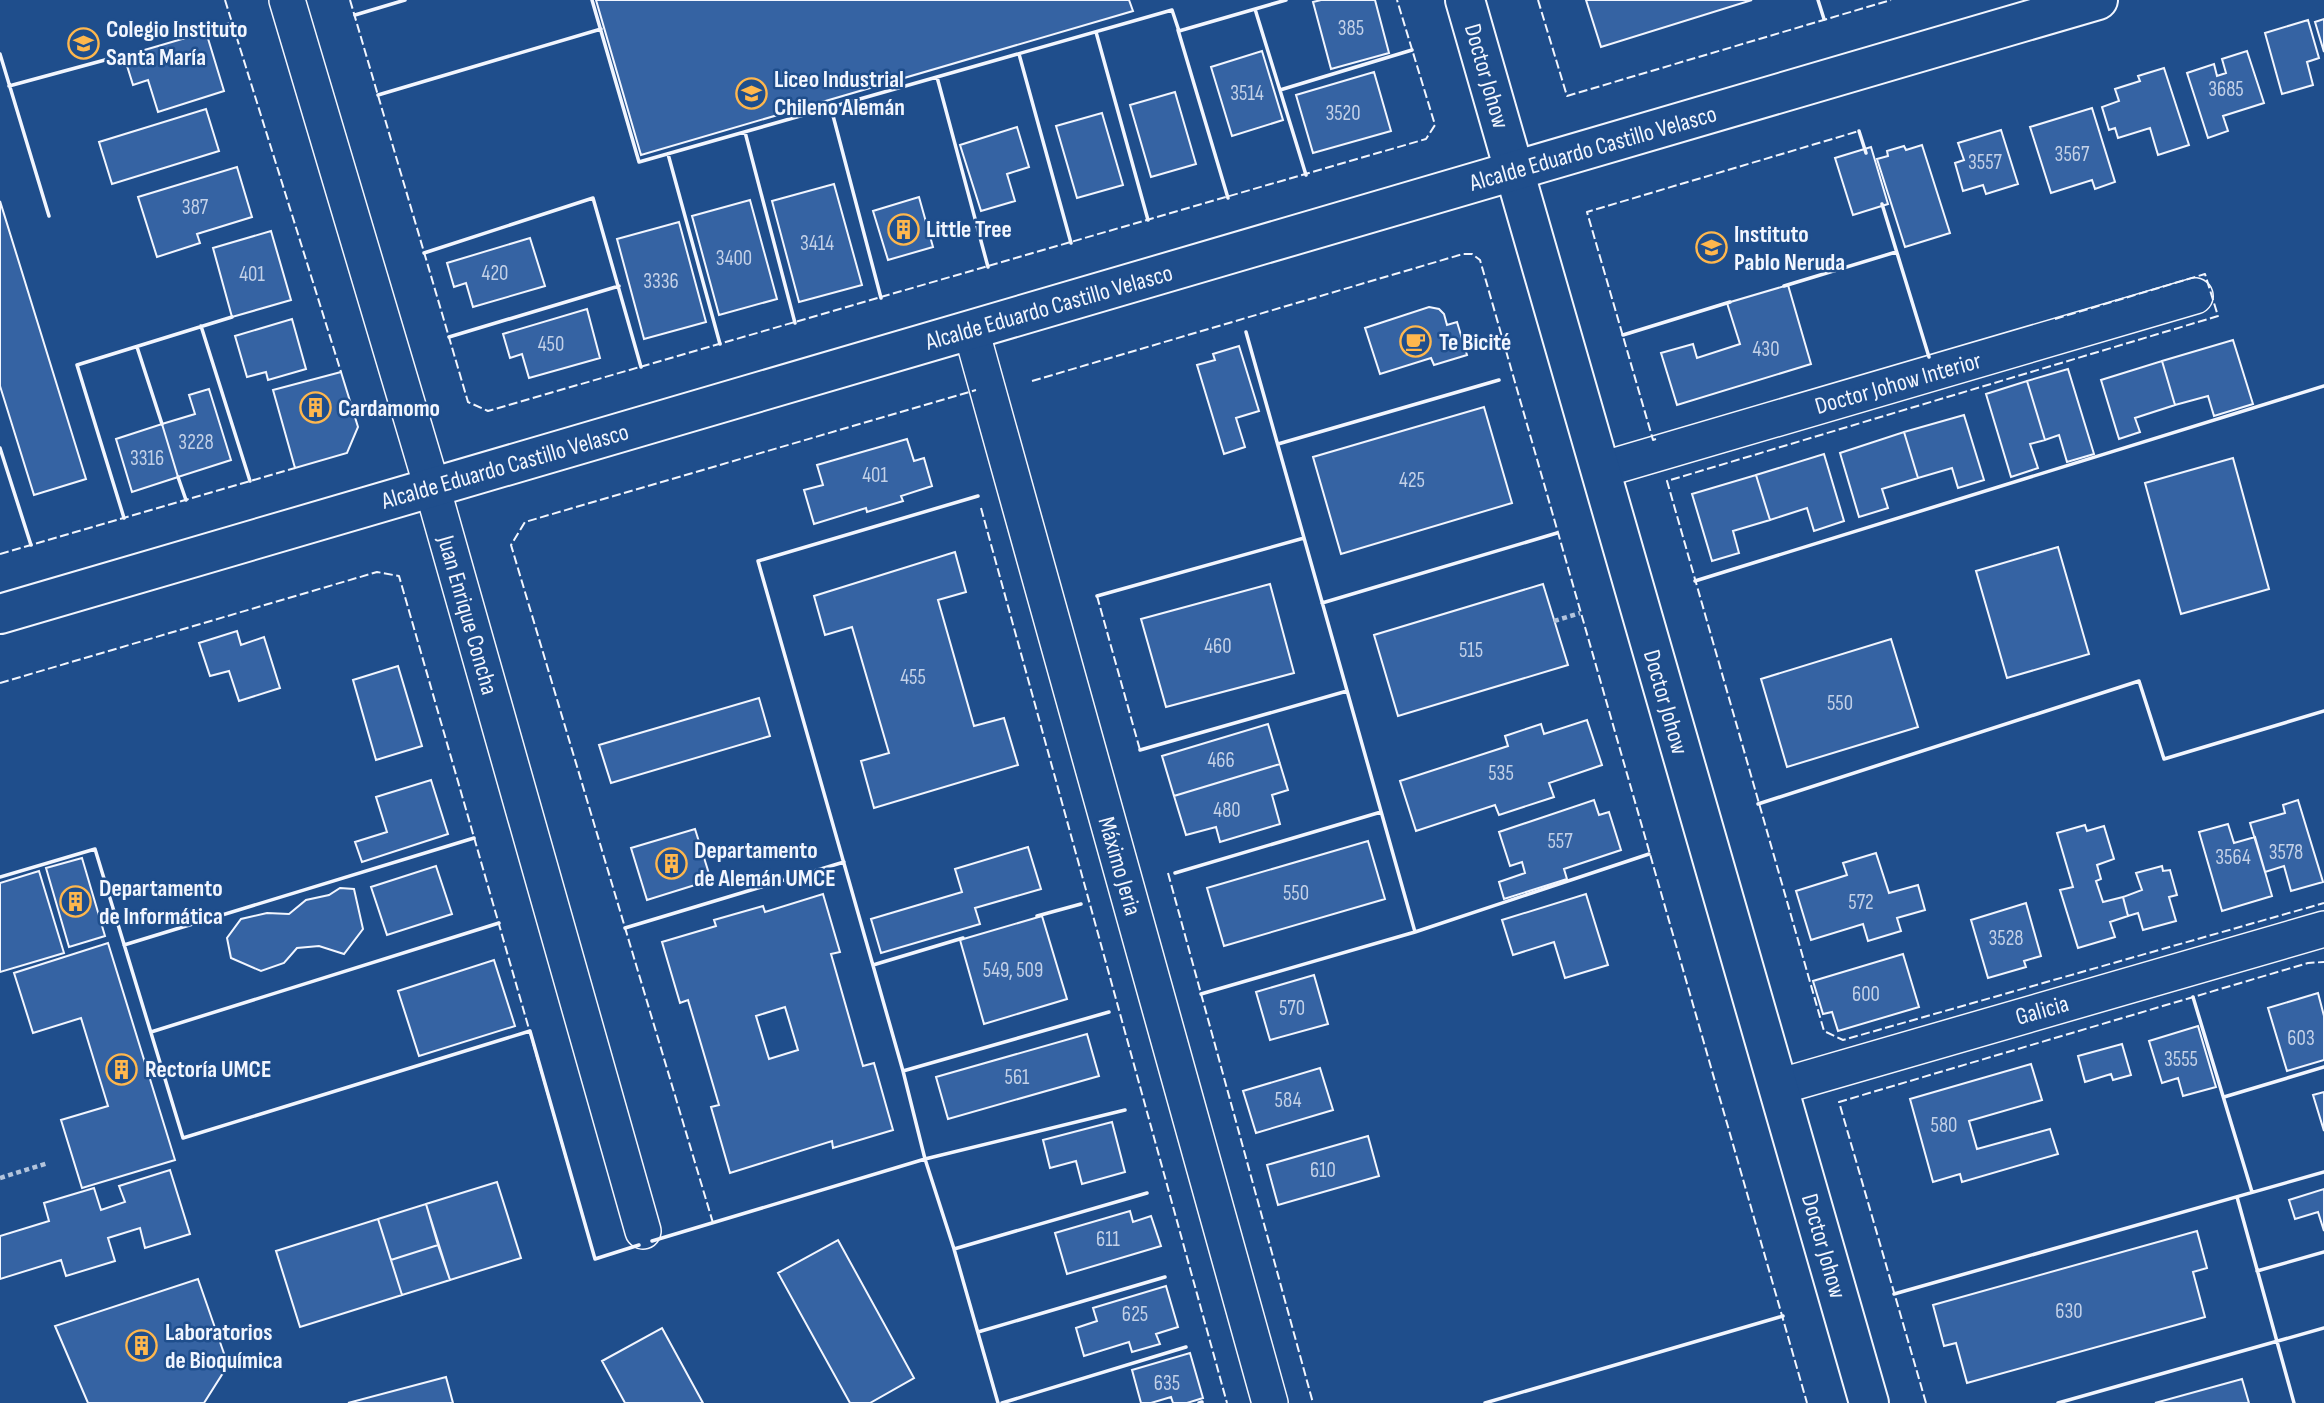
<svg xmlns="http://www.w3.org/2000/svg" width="2324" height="1403" viewBox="0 0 2324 1403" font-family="'Sofia Sans Condensed',sans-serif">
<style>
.building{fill:#3563a3;stroke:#f2f6ff;stroke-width:2;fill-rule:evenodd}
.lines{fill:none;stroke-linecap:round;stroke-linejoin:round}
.minor-casing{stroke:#f2f6ff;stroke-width:38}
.tertiary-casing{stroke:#f2f6ff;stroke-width:42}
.secondary-casing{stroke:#f2f6ff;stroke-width:42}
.path{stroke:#b3c4dc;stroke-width:4.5;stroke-dasharray:5 3.5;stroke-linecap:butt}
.minor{stroke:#1f4e8c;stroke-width:35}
.tertiary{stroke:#1f4e8c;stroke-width:38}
.secondary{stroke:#1f4e8c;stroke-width:38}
.fence{stroke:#f2f6ff;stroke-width:2;stroke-dasharray:9 3.5;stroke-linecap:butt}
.wall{stroke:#f2f6ff;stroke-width:3.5}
.labels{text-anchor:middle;stroke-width:5;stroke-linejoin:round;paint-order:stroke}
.number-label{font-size:21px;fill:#c3d1e8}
.poi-label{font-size:24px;font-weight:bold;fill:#f2f6ff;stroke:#1f4e8c;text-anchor:start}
.street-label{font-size:24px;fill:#f2f6ff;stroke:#1f4e8c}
</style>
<rect width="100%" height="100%" fill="#1f4e8c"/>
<path class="building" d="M596,0H1129L1133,11L641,155Z
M1321,0H1375L1389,53L1331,69L1313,2Z
M1586,0H1752L1601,47Z
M2324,19V52L2315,22Z
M2308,20L2319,58L2307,62L2313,85L2282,94L2265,33Z
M206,32L224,91L158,112L148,80L133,85L124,56Z
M1262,51L1283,120L1232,136L1211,67Z
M2247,51L2264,103L2223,116L2228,131L2208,138L2187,73L2214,64L2217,76L2226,73L2222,59Z
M2164,68L2189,145L2158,155L2150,128L2118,138L2115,128L2109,130L2102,107L2119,101L2115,89L2140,81L2138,76Z
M1374,72L1391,131L1313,153L1296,95Z
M1175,92L1196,164L1151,177L1130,105Z
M2092,108L2115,182L2095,189L2092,180L2051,193L2030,127Z
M206,109L219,151L112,184L99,142Z
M1102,113L1123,185L1077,198L1056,126Z
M1017,127L1029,167L1007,174L1015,201L981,211L960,145Z
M2001,130L2018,184L1986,194L1983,185L1963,191L1955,163L1964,160L1958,143Z
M1922,145L1950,233L1905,247L1877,159L1888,156L1887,151L1904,146L1906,150Z
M1871,147L1888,204L1853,215L1835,158Z
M237,167L252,217L197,234L200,243L157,257L138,197Z
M834,184L862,285L799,302L772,201Z
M919,197L933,247L888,260L873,211Z
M750,200L777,299L719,315L692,216Z
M0,201L86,479L34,495L0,386Z
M679,222L706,322L644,339L617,239Z
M271,231L291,300L232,317L213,248Z
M530,238L545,286L473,307L466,283L454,287L447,263Z
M1788,285L1811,364L1677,405L1661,353L1693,344L1697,358L1740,344L1727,303Z
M1429,307L1439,309L1444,314L1447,325L1457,322L1467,355L1434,365L1431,358L1380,374L1365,328Z
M587,309L600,358L529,378L522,354L510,358L503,334Z
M292,319L306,369L268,380L266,372L247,377L235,336Z
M2233,340L2253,404L2214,416L2208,396L2175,405L2162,361Z
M1239,346L1259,411L1236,418L1245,447L1224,454L1197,365L1215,360L1213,354Z
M2162,361L2175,405L2135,418L2140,432L2119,439L2101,380Z
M2068,369L2094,454L2067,462L2059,435L2045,440L2027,381Z
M341,372L358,427L347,453L295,468L273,390Z
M2027,381L2045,440L2030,444L2038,468L2011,477L1986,394Z
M209,389L231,460L178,477L162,424L195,414L189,395Z
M1484,407L1512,503L1341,554L1313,457Z
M1964,415L1984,480L1958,488L1952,468L1918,478L1904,432Z
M162,424L178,477L132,492L116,439Z
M1904,432L1918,478L1882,489L1888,508L1859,517L1840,453Z
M907,439L914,461L924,458L932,486L901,496L903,501L867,512L866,508L814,524L804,490L823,485L817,465Z
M1824,454L1844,521L1814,531L1807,508L1770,520L1756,475Z
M2233,458L2269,589L2181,614L2145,483Z
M1756,475L1770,520L1733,531L1739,553L1712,561L1692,494Z
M2058,547L2089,654L2007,678L1976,571Z
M955,552L966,592L938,600L974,726L1004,718L1018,765L874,808L861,761L889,753L852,627L825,635L814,596Z
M1270,584L1294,673L1166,707L1141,619Z
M1543,584L1568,665L1398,716L1374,635Z
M237,631L241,645L264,637L280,688L239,701L229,671L210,676L199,643Z
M1891,639L1918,727L1787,767L1761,679Z
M398,666L422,746L376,760L353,680Z
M759,698L770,736L611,783L599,745Z
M1587,720L1602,765L1549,783L1554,797L1499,815L1495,805L1416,831L1400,781L1508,746L1505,736L1541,724L1544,734Z
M1268,724L1280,764L1174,796L1162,756Z
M1280,764L1288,790L1272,795L1280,824L1220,842L1216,827L1186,835L1174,796Z
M431,780L448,834L362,862L355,842L387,832L376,797Z
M1594,800L1599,815L1609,812L1621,850L1564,869L1567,879L1504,899L1499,882L1525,873L1522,862L1510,866L1499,832Z
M2298,800L2323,882L2291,891L2284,866L2265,872L2250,823L2285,813L2283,805Z
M2228,824L2234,843L2255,837L2272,896L2222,911L2199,832Z
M2085,825L2087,831L2104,826L2114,859L2097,865L2101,879L2096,881L2103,902L2123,897L2128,916L2110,922L2115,937L2078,948L2060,890L2073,887L2057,833Z
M695,829L711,880L647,900L631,848Z
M1368,841L1385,899L1224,946L1207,888Z
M1028,847L1041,889L975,908L980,924L881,953L871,919L962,892L955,869Z
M1876,853L1889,893L1918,885L1925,910L1897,918L1901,931L1868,941L1863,924L1811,940L1796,891L1847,875L1843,863Z
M82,858L105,936L69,947L46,868Z
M436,866L452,914L387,935L371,887Z
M2162,866L2163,871L2170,870L2177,895L2169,897L2176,921L2143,930L2138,913L2128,916L2123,897L2142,890L2136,873Z
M39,871L64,953L0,972V883Z
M340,888L354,889L363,929L344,954L319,946L297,948L284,963L261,971L231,958L227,938L241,919L267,913L289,914L306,900L329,895Z
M823,894L840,952L831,954L863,1066L874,1063L893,1130L833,1148L832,1141L730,1173L711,1107L719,1105L688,1000L680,1003L662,942L716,926L714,920L763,906L765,912ZM785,1007L798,1050L769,1059L756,1016Z
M1586,894L1608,965L1565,978L1554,942L1513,955L1502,920Z
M2026,903L2041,956L2024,961L2026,967L1988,978L1971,920Z
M1042,916L1067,999L984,1024L960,940Z
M108,943L175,1160L82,1188L61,1120L108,1106L81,1018L33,1033L14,973Z
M1903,954L1919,1007L1838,1031L1832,1012L1823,1014L1813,981Z
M494,960L515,1026L419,1056L398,991Z
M1314,975L1328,1024L1270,1040L1256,992Z
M2318,993L2324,1016V1060L2287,1071L2268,1008Z
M2198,1026L2216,1087L2183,1096L2178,1078L2162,1083L2149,1041Z
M1087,1034L1099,1076L948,1119L936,1077Z
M2122,1044L2131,1075L2113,1080L2111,1074L2085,1082L2078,1056Z
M2031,1064L2042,1100L1969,1121L1977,1149L2050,1129L2058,1154L1962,1182L1960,1174L1933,1182L1910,1099Z
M1320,1068L1333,1110L1256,1133L1243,1091Z
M2324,1092V1131L2313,1095Z
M1112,1122L1125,1172L1082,1184L1076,1161L1050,1168L1043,1140Z
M1368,1136L1379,1176L1278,1205L1267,1165Z
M170,1170L190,1234L145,1248L140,1228L108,1238L115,1261L66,1276L61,1260L0,1279V1236L49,1221L44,1203L94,1188L101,1210L125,1202L119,1186Z
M497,1182L521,1258L450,1280L426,1204Z
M2324,1189V1231L2318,1212L2295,1219L2289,1200Z
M426,1204L438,1245L391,1260L378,1219Z
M1130,1211L1133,1222L1151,1216L1161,1246L1067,1274L1055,1233Z
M378,1219L402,1295L300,1327L276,1251Z
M2197,1231L2207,1268L2193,1272L2205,1317L1967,1383L1956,1343L1944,1346L1933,1305Z
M838,1240L914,1378L870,1403H850L778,1273Z
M438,1245L450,1280L402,1295L391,1260Z
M198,1279L228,1365L204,1403H88L55,1326Z
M1166,1286L1178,1327L1156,1334L1160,1344L1132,1352L1129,1342L1084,1356L1076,1328L1097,1321L1093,1308Z
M662,1328L703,1403H625L602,1361Z
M1190,1353L1203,1398L1187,1403H1173L1171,1397L1151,1403H1141L1132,1370Z
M446,1377L453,1403H348Z
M2242,1379L2249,1403H2155Z"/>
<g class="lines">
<defs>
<path id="minor" d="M287,0L432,487L643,1231
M971,330L1270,1403
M1601,470L2195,296
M1778,1087L2324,929"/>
<path id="tertiary" d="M1465,0L1869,1403"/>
<path id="secondary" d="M0,614L2098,0"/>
</defs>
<use href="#minor" class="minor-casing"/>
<use href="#tertiary" class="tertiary-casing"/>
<use href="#secondary" class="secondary-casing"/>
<path class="path" d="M1554,621L1580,613
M0,1178L48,1163"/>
<use href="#minor" class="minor"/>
<use href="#tertiary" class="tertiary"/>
<use href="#secondary" class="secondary"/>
<path class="fence" d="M225,0L341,372
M350,0L468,402L488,411L1426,139L1435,125L1397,0
M1538,0L1567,96L1891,0
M2055,319L2205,274L2218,316L1667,481L1824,1031L1843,1040L2324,903
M1032,381L1463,254H1472L1480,260L1807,1403
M1656,439L1653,440L1587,212L1859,131
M981,508L1227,1403
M0,554L295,468
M1097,596L1140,750
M0,683L377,572L399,576L595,1259
M1168,873L1313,1403
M713,1223L511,545L525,522L976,390
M1926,1403L1839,1102L2308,963L2324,962"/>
<path class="wall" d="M592,0L639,162L1172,10L1179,31L1286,0
M1818,0L1824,19
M1255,9L1306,175
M355,15L405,0
M1178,30L1228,198
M1096,32L1148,220
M202,33L232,23
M0,54L49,216
M1019,54L1071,243
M937,77L988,267
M9,86L127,54
M1280,90L1412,50
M378,95L601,29
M831,108L881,298
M1859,131L1866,153
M745,132L795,323
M668,154L720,344
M1882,204L1929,357
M424,253L593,198L641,367
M1784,286L1896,252
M201,326L250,481
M1246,332L1415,932
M1623,335L1730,302
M449,337L619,286
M137,347L162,424
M1278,444L1499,380
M0,448L31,545
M178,477L186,500
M978,496L758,561L903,1071L925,1159L1125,1110
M124,518L77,365L232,317
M1695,581L2324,386
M1097,596L1304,538
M1322,603L1557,533
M1140,750L1347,691
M1758,804L2139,681L2164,759L2324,711
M1175,873L1381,812
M0,877L95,849L183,1138L530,1031L595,1259L639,1245
M1037,916L1081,904
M625,928L844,862
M124,945L474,838
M873,965L963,938
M1201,994L1415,932L1649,854
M2193,997L2252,1192
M151,1032L499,923
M903,1071L1109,1012
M2224,1097L2324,1067
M2237,1197L2294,1403
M652,1241L925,1159L954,1249L998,1403
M954,1249L1147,1193
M2257,1271L2324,1252
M1894,1294L2324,1172
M978,1332L1165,1277
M1002,1403L1186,1347
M1199,1403L1202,1402
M1485,1403L1783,1316
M2058,1403L2324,1328"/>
</g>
<defs>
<symbol id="school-ring" viewBox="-11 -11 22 22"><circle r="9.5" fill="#1f4e8c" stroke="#ffb74d" stroke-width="1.5"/><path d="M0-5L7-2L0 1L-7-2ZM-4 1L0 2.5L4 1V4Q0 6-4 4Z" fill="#ffb74d"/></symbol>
<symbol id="building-ring" viewBox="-11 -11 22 22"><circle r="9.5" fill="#1f4e8c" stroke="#ffb74d" stroke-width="1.5"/><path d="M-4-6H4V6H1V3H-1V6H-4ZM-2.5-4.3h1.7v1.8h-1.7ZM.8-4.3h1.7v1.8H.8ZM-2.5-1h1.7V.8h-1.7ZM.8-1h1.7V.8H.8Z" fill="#ffb74d"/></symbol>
<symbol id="cafe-ring" viewBox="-11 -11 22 22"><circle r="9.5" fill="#1f4e8c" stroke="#ffb74d" stroke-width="1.5"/><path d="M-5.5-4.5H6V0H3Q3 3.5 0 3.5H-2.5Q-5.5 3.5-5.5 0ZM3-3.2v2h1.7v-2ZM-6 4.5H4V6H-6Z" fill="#ffb74d"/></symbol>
</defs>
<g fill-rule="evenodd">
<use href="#school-ring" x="66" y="26" width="35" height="35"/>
<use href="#school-ring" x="734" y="76" width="35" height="35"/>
<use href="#building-ring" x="886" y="212" width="35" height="35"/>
<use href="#school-ring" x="1694" y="230" width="35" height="35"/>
<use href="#cafe-ring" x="1398" y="324" width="35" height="35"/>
<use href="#building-ring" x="298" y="390" width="35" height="35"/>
<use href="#building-ring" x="654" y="846" width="35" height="35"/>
<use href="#building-ring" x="58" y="884" width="35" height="35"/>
<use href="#building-ring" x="104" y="1052" width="35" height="35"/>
<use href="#building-ring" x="124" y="1328" width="35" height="35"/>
</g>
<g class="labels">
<g class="number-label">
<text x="1351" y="35">385</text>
<text x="2226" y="96">3685</text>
<text x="1247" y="100">3514</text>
<text x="1343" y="120">3520</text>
<text x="2072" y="161">3567</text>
<text x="1985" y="169">3557</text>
<text x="195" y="214">387</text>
<text x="817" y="250">3414</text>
<text x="734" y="265">3400</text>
<text x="495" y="280">420</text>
<text x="252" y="281">401</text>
<text x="661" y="288">3336</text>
<text x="551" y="351">450</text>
<text x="1766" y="356">430</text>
<text x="196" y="449">3228</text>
<text x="147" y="465">3316</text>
<text x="875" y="482">401</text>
<text x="1412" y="487">425</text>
<text x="1218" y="653">460</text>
<text x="1471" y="657">515</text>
<text x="913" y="684">455</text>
<text x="1840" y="710">550</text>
<text x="1221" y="767">466</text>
<text x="1501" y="780">535</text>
<text x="1227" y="817">480</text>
<text x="1560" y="848">557</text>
<text x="2286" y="859">3578</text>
<text x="2233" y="864">3564</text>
<text x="1296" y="900">550</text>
<text x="1861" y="909">572</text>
<text x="2006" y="945">3528</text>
<text x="1013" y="977">549, 509</text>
<text x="1866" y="1001">600</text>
<text x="1292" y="1015">570</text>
<text x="2301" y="1045">603</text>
<text x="2181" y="1066">3555</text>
<text x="1017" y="1084">561</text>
<text x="1288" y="1107">584</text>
<text x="1944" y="1132">580</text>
<text x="1323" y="1177">610</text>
<text x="1108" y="1246">611</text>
<text x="2069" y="1318">630</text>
<text x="1135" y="1321">625</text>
<text x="1167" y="1390">635</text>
</g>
<g class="poi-label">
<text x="106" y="37">Colegio Instituto<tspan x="106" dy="28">Santa María</tspan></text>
<text x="774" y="87">Liceo Industrial<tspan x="774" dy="28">Chileno Alemán</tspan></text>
<text x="926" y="237">Little Tree</text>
<text x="1734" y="242">Instituto<tspan x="1734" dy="28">Pablo Neruda</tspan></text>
<text x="1439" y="350">Te Bicité</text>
<text x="338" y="416">Cardamomo</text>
<text x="694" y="858">Departamento<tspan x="694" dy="28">de Alemán UMCE</tspan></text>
<text x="99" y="896">Departamento<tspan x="99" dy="28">de Informática</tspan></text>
<text x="145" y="1077">Rectoría UMCE</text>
<text x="165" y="1340">Laboratorios<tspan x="165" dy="28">de Bioquímica</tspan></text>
</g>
<g class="street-label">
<text transform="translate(1487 76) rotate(74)" y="8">Doctor Johow</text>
<text transform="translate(1593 148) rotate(-16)" y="8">Alcalde Eduardo Castillo Velasco</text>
<text transform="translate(1049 307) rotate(-16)" y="8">Alcalde Eduardo Castillo Velasco</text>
<text transform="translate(1898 383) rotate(-16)" y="8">Doctor Johow Interior</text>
<text transform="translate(505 466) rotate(-16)" y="8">Alcalde Eduardo Castillo Velasco</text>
<text transform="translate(468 615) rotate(74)" y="8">Juan Enrique Concha</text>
<text transform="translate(1666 702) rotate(74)" y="8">Doctor Johow</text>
<text transform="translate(1120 866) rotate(74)" y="8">Máximo Jeria</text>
<text transform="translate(2042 1010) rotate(-16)" y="8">Galicia</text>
<text transform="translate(1824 1246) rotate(74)" y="8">Doctor Johow</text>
</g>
</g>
</svg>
